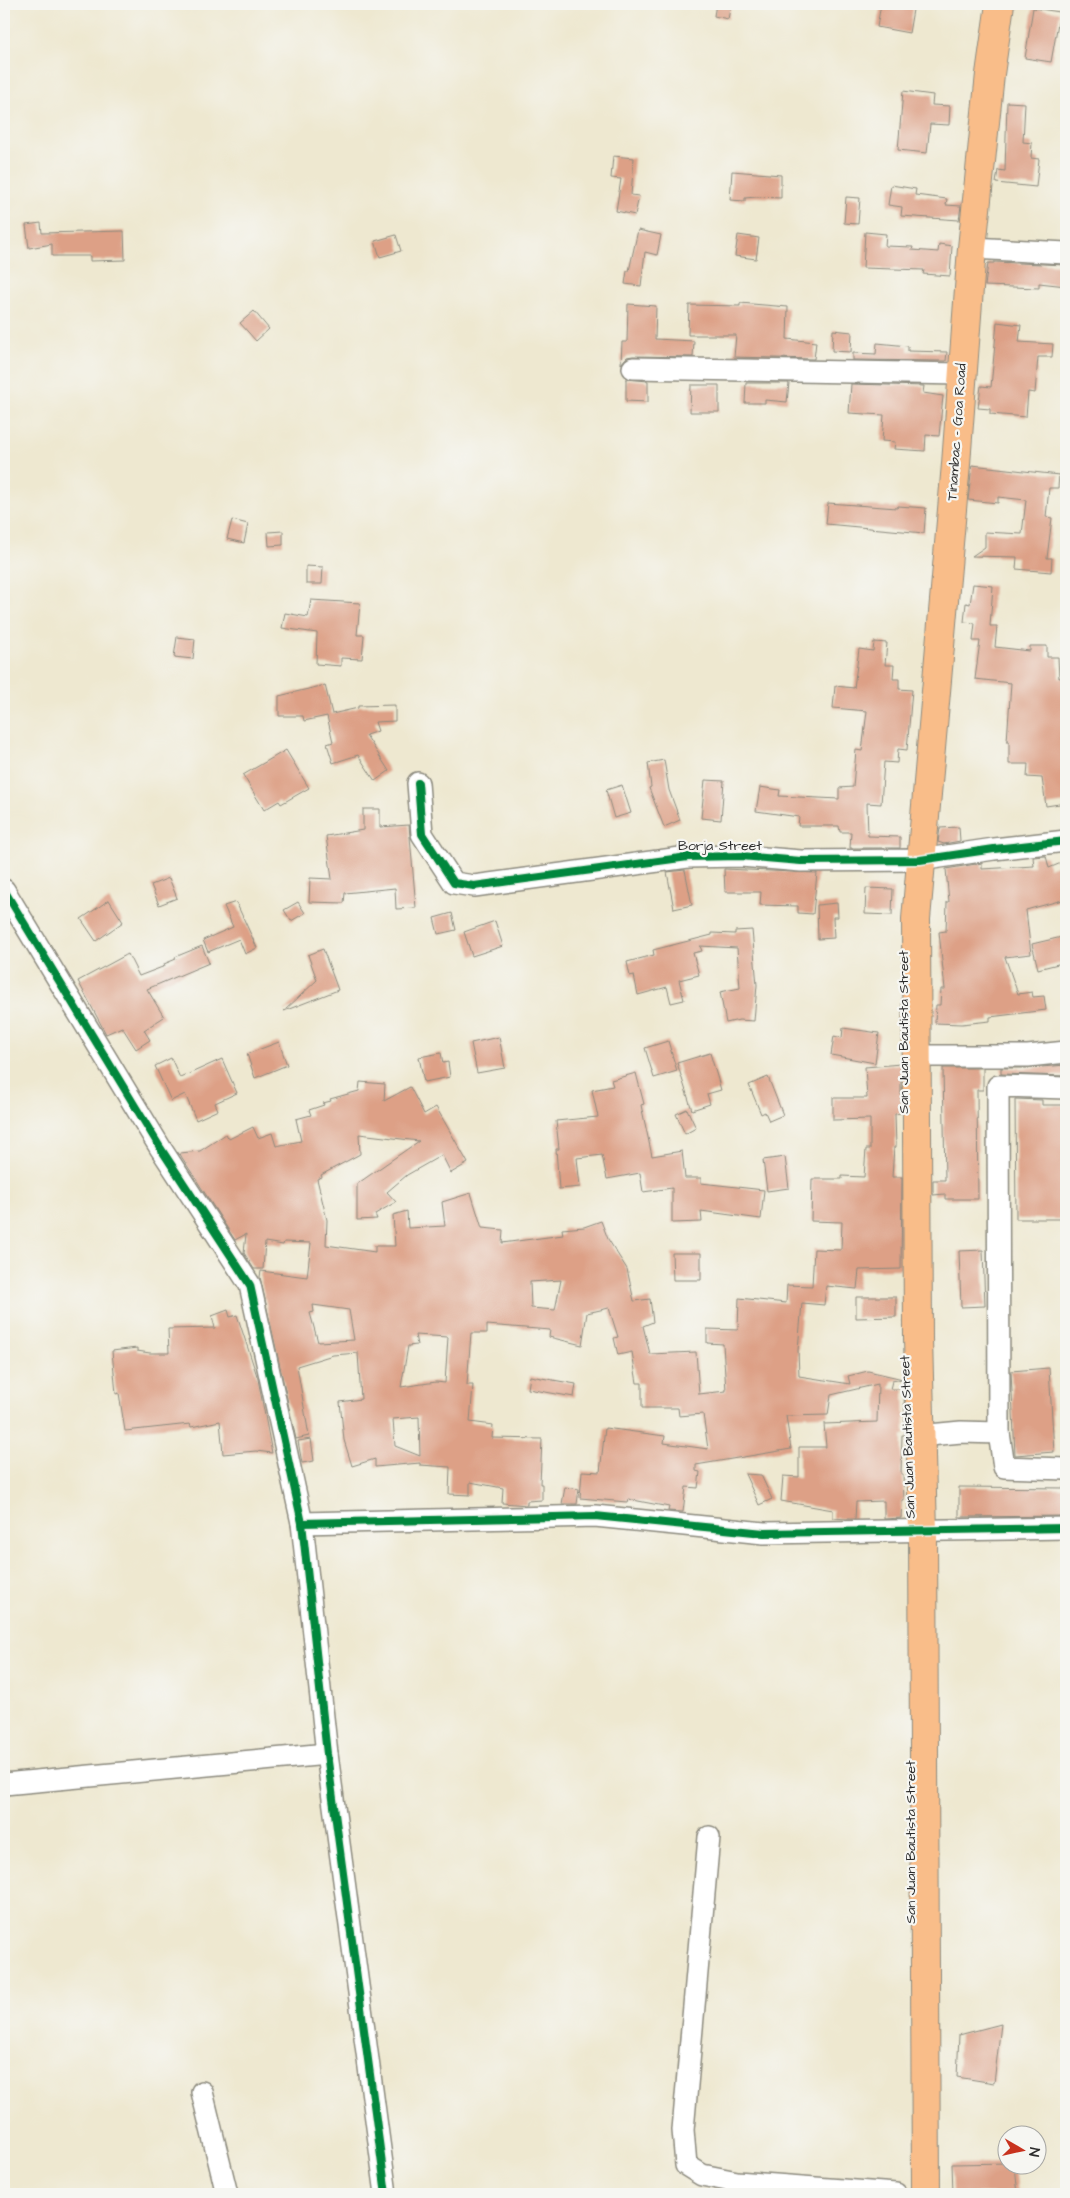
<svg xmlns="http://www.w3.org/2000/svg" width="1070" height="2198" font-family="'Architects Daughter',sans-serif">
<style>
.building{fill:#dda086;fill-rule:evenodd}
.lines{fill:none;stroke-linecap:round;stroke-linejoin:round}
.minor-casing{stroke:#8c8a7e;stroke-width:24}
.major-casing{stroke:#8c8a7e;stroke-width:30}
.minor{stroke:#fff;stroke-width:21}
.major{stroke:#f9bd89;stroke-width:28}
.cycleway-casing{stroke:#f6f6f2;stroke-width:11}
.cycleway{stroke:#00873e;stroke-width:8}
.labels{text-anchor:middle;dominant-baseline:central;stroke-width:4.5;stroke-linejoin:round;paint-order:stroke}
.street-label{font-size:14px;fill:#2b2b2b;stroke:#f6f6f2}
</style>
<rect width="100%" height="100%" fill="#f6f6f2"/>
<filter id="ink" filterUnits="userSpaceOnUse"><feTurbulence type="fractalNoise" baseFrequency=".02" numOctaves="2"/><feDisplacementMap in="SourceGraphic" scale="10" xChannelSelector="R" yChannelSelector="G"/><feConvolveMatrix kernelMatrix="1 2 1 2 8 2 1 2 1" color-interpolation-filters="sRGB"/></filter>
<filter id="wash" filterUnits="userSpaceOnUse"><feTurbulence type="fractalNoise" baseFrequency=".0096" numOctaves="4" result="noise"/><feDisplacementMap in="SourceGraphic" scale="20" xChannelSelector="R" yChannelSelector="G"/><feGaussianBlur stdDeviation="1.12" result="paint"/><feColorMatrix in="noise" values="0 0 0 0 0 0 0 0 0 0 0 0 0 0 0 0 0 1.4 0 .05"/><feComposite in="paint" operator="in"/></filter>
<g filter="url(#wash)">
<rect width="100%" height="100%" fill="#eee8d0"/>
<g id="blocks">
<g class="building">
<polygon points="716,4 731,4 728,19 714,16"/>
<polygon points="881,4 914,4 909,33 877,27"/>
<polygon points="1033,8 1060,12 1051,62 1025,58"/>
<polygon points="903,91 933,95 932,105 950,106 949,125 930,124 927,153 898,150"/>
<polygon points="1007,102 1025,103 1023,142 1032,143 1031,158 1039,159 1036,187 996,183 998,170 1005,171"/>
<polygon points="613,156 634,158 631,195 639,196 635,215 616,211 621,179 611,178"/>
<polygon points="732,171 781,175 781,198 756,197 745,198 745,201 730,200"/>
<polygon points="891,185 916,189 915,195 947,199 946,205 961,206 959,220 901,216 902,207 888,205"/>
<polygon points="846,197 860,198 858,224 844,223"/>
<polygon points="41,223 42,233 124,231 125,260 90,261 90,256 52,256 52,244 29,248 26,225"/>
<polygon points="638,230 661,235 657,255 645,252 641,286 625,284 627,271 629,271"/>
<polygon points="865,232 886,234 885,246 913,247 912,250 938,252 939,244 952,246 950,276 923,274 924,270 863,268"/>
<polygon points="396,235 401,251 380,257 375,241"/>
<polygon points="738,235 759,238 756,259 735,256"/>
<polygon points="994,262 1066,265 1066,286 1039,283 1039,288 985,286 988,263 994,263"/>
<polygon points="740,303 788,307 787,339 816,342 814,359 734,357 736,335 688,335 689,305 740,306"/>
<polygon points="628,304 656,306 655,339 694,341 693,357 633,356 627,357 621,364 622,342 627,342"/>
<polygon points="254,311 269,329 256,341 240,323"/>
<polygon points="997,322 1021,325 1019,342 1053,344 1052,357 1038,357 1035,393 1028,392 1026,417 990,414 990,409 978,408 981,386 991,387"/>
<polygon points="833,330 852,332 851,352 832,351"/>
<polygon points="877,343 908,346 908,351 947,352 946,361 853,360 853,353 876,354"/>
<polygon points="626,379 648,381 648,402 626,401"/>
<polygon points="746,383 789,383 787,402 765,400 765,403 745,403"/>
<polygon points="851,384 924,386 923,393 943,396 939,436 926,435 925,451 894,449 895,442 882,441 884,415 849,413"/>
<polygon points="691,385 719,385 719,412 690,412"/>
<polygon points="972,465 1059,475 1058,488 1049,488 1046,517 1052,518 1047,558 1052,558 1051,572 1016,569 1017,557 972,556 985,547 985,532 1022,534 1026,500 998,497 998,503 968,500"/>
<polygon points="828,503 897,508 898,506 926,508 924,533 826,524"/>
<polygon points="232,520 248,524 244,543 227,539"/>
<polygon points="283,531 283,545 269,546 268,532"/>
<polygon points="306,566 323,567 322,584 306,584"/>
<polygon points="973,584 993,586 990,626 997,626 995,647 1030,651 1030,646 1047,646 1047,657 1058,657 1059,678 1066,677 1066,803 1046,806 1042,778 1027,777 1028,764 1009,764 1009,741 1007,741 1011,683 975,679 980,641 973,641 975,623 964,622 966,603 970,604"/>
<polygon points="311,600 360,603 357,635 364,635 362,659 341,658 341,666 316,664 317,633 282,628 285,613 308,617"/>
<polygon points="177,637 195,639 193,659 174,657"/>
<polygon points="874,642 887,643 885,665 894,665 893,679 899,679 899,689 912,690 907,750 898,749 897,763 884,762 881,804 867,803 868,836 900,837 900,848 850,848 851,832 840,832 839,826 798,826 799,817 756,811 760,787 780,790 779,796 839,799 839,788 853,787 856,750 862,751 867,711 833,708 835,686 854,688 859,649 873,651"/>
<polygon points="325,685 332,714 358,708 358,706 395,705 395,721 375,722 378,731 366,735 389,771 375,781 358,755 333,763 327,744 333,742 327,716 304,721 303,716 279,716 279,696"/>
<polygon points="286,750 309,788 281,804 279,801 264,810 243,775"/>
<polygon points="664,760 669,790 680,820 664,827 649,788 651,787 648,763"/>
<polygon points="705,780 724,781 721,820 701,818"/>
<polygon points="622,785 631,813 614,818 606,790"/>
<polygon points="363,809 380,809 380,827 409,825 416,908 396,909 395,888 345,893 344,903 309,902 310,878 332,879 326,836 363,830"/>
<polygon points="959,827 960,841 944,844 938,842 940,828"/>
<polygon points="1046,856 1049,868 1066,861 1066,899 1026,910 1031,954 1005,957 1018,994 1032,992 1033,997 1044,996 1046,1010 990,1017 990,1021 962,1024 935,1023 936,1005 940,1005 941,989 945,989 939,932 946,931 947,902 949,902 946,869 982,863 982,869 1034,866 1033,857"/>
<polygon points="724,869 817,873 813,914 798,913 798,906 760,905 761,892 725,892"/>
<polygon points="685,870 692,905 674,909 667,872"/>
<polygon points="169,878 177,898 159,905 151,885"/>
<polygon points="866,888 893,889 892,915 865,914"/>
<polygon points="109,900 123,922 96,941 81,919"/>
<polygon points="236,902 257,948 245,954 239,939 208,952 203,940 233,927 224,906"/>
<polygon points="298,902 305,913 291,921 284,910"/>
<polygon points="837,903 838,917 833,917 834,938 818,939 817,905"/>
<polygon points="452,913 456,930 438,934 434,918"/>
<polygon points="495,921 503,946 472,956 464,932"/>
<polygon points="752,930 757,985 754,1021 739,1020 726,1023 720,992 740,988 737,948 700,946 702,951 693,953 699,975 679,980 684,1000 671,1003 667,987 638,995 634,975 630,976 627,962 654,955 653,950 712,935 712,933 735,934 735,931"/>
<polygon points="1066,936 1066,962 1038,969 1032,944"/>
<polygon points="202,946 209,963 147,989 164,1017 144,1030 150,1040 136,1049 122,1027 106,1034 78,981 128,954 139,976 165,966 164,964 176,959 175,957"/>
<polygon points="323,949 338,990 284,1011 317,980 308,955"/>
<polygon points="843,1028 879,1033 875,1063 831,1055 834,1036 842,1038"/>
<polygon points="499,1037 505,1068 477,1073 471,1043"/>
<polygon points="668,1041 677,1071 654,1078 645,1048"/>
<polygon points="279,1042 287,1065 255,1078 247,1054"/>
<polygon points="441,1053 443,1063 448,1062 450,1077 424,1082 419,1057"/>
<polygon points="710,1053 721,1090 707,1094 710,1104 692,1110 677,1063"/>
<polygon points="171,1058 180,1078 222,1059 237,1093 215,1103 218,1110 196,1120 185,1094 171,1101 155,1066"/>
<path d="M901,1064V1113L895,1114L896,1147H894L892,1177H902L901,1269L859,1270L857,1289L826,1286L824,1305L802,1303L798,1350L799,1376L850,1384L848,1376L868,1371L903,1379L892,1381L890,1389H904L905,1435H902L901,1474H903L904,1500H902L901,1518L884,1519V1501L856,1502L855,1519H847L833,1518V1510L781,1501L783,1476L799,1477V1447H826L824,1424L877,1422L878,1384L831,1395L828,1415L786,1416L791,1449L696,1465V1471L700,1472L698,1488L686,1487L683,1512L668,1511L669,1507L628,1499L627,1502L580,1498L582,1471L600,1472L605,1428L665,1436L664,1443L708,1449L703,1414L679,1416L678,1408H642V1383H637L632,1352L618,1355L614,1338L618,1337L609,1308L587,1313L582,1345L549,1337L550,1330L487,1325V1333H471L467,1385H473L470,1422L493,1425L492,1438L542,1439L540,1484H542V1500L527,1501V1505L502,1503L503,1488L470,1482V1495L449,1494L450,1467L420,1465V1463L375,1467V1459L352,1466L344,1440L340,1402L361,1399L358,1353L333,1355L297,1366L309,1436L296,1439L260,1277L261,1271L307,1277L311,1243L284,1242L283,1245L265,1242L263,1269H254L244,1253L246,1234L235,1240L181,1156L180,1153L200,1151L226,1134L229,1139L253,1127L258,1138L272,1133L276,1146L301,1141L296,1119L311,1115L309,1110L324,1105L323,1103L331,1101L330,1099L359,1091L360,1082L385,1084L384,1101L410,1087L424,1114L436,1107L468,1163L451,1173L442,1155L407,1175L387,1192L396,1202L375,1214L377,1219L357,1220V1184L419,1141L359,1134L360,1154L321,1175L322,1177L317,1179L327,1220L326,1245L375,1252V1246H395L393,1215L407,1211L408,1228L445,1226L442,1202L471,1193L482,1228L503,1230L502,1243L563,1235L562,1229L584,1227L601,1221L608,1239L627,1269L634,1301L650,1299L653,1322L643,1326L650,1354L696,1352L699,1394L726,1391L723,1344L707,1343V1329L738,1330L739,1298L786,1303L787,1285L812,1286L814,1249L841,1250L842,1222L811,1221L812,1179H842V1176L864,1177L866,1149H870V1119L833,1120V1098H867L865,1067ZM561,1280L555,1310L531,1308L530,1282ZM313,1305L349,1310L354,1340L318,1342L310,1313L314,1312ZM415,1335L448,1337L445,1383L436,1382L401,1387L408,1346L417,1345ZM419,1417L420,1456L395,1446L393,1419Z"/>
<polygon points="1066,1065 1066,1076 1001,1074 1001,1068 1029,1068"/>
<polygon points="943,1068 983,1068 983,1090 977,1090 978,1199 945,1199 945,1194 933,1195 933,1180 945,1180"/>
<polygon points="636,1073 644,1104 641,1105 652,1156 682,1151 685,1178 701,1178 701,1183 764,1190 761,1219 701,1211 702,1222 672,1223 672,1188 643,1192 640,1173 607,1179 602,1155 577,1158 580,1187 559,1189 556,1149 559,1149 556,1121 598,1117 592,1090 613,1086 611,1080"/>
<polygon points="768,1077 783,1115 769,1121 765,1112 761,1114 749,1085"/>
<polygon points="1015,1099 1042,1100 1042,1105 1066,1105 1066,1219 1016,1219"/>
<polygon points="687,1109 696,1128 685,1134 676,1114"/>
<polygon points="785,1157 789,1188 767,1191 763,1160"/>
<polygon points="983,1250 985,1306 961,1307 959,1251"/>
<polygon points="672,1253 701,1253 701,1280 673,1280"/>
<polygon points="856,1297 896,1297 896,1317 856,1318"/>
<polygon points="228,1310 230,1317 237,1315 258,1379 272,1453 256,1451 223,1454 220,1421 191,1427 190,1424 125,1431 119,1393 116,1394 112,1351 137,1348 137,1351 150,1353 169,1353 168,1329 215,1328 212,1316"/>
<polygon points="1049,1368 1054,1452 1015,1455 1011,1371"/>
<polygon points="530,1376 576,1384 574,1397 528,1389"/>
<polygon points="311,1439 314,1461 302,1463 298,1441"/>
<polygon points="745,1474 761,1475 772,1499 759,1505"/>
<polygon points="565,1487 579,1489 577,1504 562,1504"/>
<polygon points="959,1487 1066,1488 1066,1516 959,1517"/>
<polygon points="1001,2024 994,2083 957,2077 959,2035"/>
<polygon points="1008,2163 1008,2166 1015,2166 1018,2194 953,2194 952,2164"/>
</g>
</g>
</g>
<g filter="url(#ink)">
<use href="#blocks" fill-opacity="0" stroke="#8c8a7e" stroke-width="1"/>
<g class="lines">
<g class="minor-casing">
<g id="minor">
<polyline points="972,248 1066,253"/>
<polyline points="633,368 961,374"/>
<polyline points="418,783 422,834 454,883 474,886 688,857 741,856 801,861 920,860 994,849 1066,841"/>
<polyline points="4,890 161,1149 250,1285 302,1523 327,1754 386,2194"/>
<polyline points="917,1056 1028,1056 1066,1052"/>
<polyline points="999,1433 1004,1467 1066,1469"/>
<polyline points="919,1436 961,1432 999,1433 998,1086 1066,1088"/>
<polyline points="302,1523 595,1516 764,1533 1066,1528"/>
<polyline points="4,1784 327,1754"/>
<polyline points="709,1837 683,2130 686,2165 702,2175 737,2182 896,2194"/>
<polyline points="202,2092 227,2194"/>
</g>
</g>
<g class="major-casing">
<polyline id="major" points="926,2194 923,1532 918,1338 916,919 956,464 972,248 990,74 1000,4"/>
</g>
<use href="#minor" class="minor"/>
<use href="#major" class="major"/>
<g class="cycleway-casing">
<g id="cycleway">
<polyline points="418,783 422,834 454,883 474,886 688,857 741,856 801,861 920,860 994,849 1066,841"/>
<polyline points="4,890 161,1149 250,1285 302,1523 327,1754 386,2194"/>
<polyline points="302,1523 595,1516 764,1533 1066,1528"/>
</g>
</g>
<use href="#cycleway" class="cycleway"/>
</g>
</g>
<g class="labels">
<g class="street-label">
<text transform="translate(957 432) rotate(-86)">Tinambac - Goa Road</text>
<text x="720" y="846">Borja Street</text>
<text transform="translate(904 1032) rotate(-90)">San Juan Bautista Street</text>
<text transform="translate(908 1437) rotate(-92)">San Juan Bautista Street</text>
<text transform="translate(911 1842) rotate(-90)">San Juan Bautista Street</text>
</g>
</g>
<rect width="1070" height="2198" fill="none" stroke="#f6f6f2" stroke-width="20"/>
<g transform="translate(1022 2150) rotate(99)"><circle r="24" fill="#f6f6f2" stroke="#a5a5a2"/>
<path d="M0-4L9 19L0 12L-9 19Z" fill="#c8321e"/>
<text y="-8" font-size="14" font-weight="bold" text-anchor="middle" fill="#2b2b2b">N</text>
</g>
</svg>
